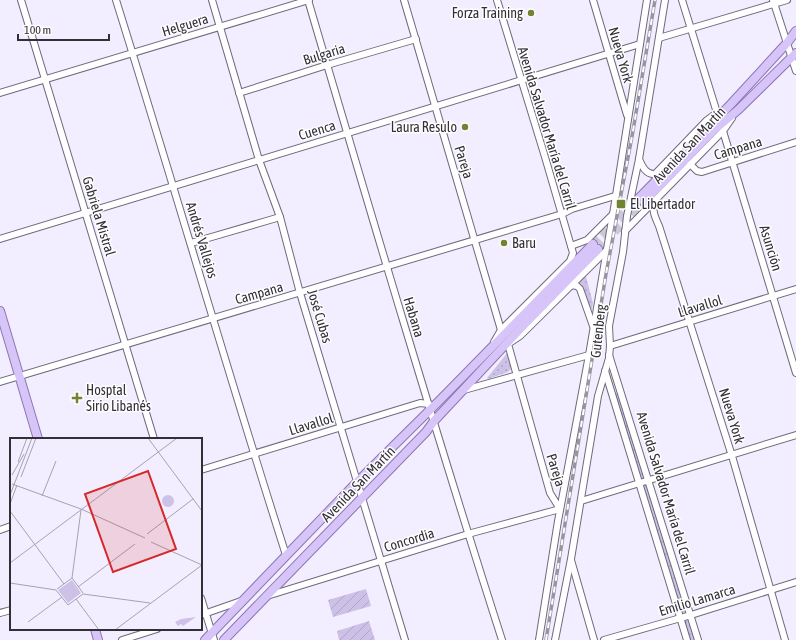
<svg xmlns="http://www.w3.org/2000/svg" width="796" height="640" font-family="'Asap Condensed',sans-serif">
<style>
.park{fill:url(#park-dots)}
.garden{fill:url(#garden-furrows)}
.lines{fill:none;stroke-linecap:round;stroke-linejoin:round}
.major-tunnel{stroke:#ccc8d7;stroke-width:8;stroke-dasharray:8 4;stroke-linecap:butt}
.minor-casing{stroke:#6f6a7c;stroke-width:8}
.major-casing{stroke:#8c76b1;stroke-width:10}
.minor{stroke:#fff;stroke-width:6}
.major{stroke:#d7c4f8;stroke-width:8}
.rail-casing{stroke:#9894a1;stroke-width:3.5}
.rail{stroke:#fefefe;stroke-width:2;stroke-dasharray:6;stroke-linecap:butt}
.poi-dot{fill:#728332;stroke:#fefefe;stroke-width:1.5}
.labels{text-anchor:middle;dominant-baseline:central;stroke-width:3;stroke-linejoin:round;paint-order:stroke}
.poi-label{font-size:14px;fill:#322f37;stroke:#fefefe;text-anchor:start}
.street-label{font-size:14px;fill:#322f37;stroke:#fefefe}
.inset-road{fill:none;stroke:#a6a2af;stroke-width:1}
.view{fill:#d62828;fill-opacity:0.15;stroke:#d62828;stroke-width:2}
.inset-edge{fill:none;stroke:#322f37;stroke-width:2}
</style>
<defs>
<pattern id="park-dots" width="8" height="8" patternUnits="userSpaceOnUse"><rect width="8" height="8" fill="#cdc1e7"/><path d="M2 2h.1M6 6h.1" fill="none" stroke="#b0a6c7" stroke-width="1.8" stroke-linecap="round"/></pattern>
<pattern id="garden-furrows" width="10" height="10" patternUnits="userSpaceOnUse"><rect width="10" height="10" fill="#cdc1e7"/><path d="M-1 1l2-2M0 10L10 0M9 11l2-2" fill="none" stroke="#b0a6c7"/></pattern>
</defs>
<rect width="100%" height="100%" fill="#f3eeff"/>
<g class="park">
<polygon points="585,273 593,303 592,309 589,307 582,285 579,282"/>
<polygon points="508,352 511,369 508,372 488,379 487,378"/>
<polygon points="621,392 698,640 687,640 613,394"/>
</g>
<g class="garden">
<polygon points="366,589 371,606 333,617 328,600"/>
<polygon points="369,621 375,640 339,640 337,631"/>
</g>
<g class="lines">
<g class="major-tunnel">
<polyline points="593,244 639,198"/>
<polyline points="598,249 644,202"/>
</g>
<g class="minor-casing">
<g id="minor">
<polyline points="21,0 154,439"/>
<path d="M116,0C174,185 227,371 286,555"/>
<polyline points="212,0 259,160 280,217 300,293 405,640"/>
<path d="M308,0C371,214 434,428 502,640"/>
<polyline points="404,0 501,330"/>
<polyline points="593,0 627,115"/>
<polyline points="773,0 796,71"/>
<polyline points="659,38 787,0"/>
<polyline points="0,93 309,0"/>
<polyline points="239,93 327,65 416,39"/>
<polyline points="723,131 796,373"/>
<path d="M639,159C642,166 646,175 655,174L706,121L714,115L718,116L682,0"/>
<polyline points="690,164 697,171 702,172 796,142"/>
<path d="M654,201C652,211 655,217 659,226L732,456L785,640"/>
<polyline points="625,231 723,131 732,118"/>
<polyline points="0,239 640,44"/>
<polyline points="191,243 280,217"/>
<polyline points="571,246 587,240 612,215"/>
<polyline points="570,285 577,286 580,289 593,326"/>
<polyline points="494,342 501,330 570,261 573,253 545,157 497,0"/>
<polyline points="610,346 796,289"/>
<polyline points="609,355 698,640"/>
<polyline points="605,371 687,640"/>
<polyline points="0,382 562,214 572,209 615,196"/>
<polyline points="464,390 589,355"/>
<polyline points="201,470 420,403 429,404"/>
<polyline points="581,501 796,435"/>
<polyline points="560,509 550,493 508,344 520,336 606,251"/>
<polyline points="0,530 11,526"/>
<polyline points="571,560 594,640"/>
<polyline points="267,596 468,534 560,509"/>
<polyline points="201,598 214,640"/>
<polyline points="0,613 11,610"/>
<polyline points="201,615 241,601"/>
<polyline points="122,640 157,629"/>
<polyline points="539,640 558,521 589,355 614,208 647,0"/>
<polyline points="555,640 571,559 598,396 609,358 610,346 609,326 623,252 627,216 639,159 665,0"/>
<polyline points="604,640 691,615 796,582"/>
</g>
</g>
<g class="major-casing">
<g id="major">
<polyline points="639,198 731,104 787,43 796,31"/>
<polyline points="644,202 714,130 738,110 796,53"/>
<polyline points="0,311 38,439"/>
<polyline points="95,629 98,640"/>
<polyline points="205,640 357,482 439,401 593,244"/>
<polyline points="224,640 426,432 434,421 521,328 598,249"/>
</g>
</g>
<use href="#minor" class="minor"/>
<use href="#major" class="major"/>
<g class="rail-casing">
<polyline id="rail" points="546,640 606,274 633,131 655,0"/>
</g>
<use href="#rail" class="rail"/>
</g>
<g class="poi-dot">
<circle cx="531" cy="13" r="4"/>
<circle cx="465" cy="127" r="4"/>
<rect x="616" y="199" width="10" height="10" rx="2"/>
<circle cx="504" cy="243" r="4"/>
<path d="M75 392h4v4h4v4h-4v4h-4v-4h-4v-4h4z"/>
</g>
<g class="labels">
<g class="poi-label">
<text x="523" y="13" text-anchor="end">Forza Training</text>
<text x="457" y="127" text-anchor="end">Laura Resulo</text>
<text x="630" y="204">El Libertador</text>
<text x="512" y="243">Baru</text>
<text x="86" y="390">Hosptal<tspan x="86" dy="16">Sirio Libanés</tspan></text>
</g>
<g class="street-label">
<text transform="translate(185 25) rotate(-17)">Helguera</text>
<text transform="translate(324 54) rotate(-17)">Bulgaria</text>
<text transform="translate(621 55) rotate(74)">Nueva York</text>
<text transform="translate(547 128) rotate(73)">Avenida Salvador María del Carril</text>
<text transform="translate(317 130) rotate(-17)">Cuenca</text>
<text transform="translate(689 145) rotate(-47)">Avenida San Martín</text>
<text transform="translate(738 148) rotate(-17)">Campana</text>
<text transform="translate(464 162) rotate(73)">Pareja</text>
<text transform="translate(99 216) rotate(73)">Gabriela Mistral</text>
<text transform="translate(202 240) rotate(73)">Andrés Vallejos</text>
<text transform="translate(771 248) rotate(73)">Asunción</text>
<text transform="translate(259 293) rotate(-16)">Campana</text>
<text transform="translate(700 306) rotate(-17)">Llavallol</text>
<text transform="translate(320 316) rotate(73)">José Cubas</text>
<text transform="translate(414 317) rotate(73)">Habana</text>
<text transform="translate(598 331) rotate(-84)">Gutenberg</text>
<text transform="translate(732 416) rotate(73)">Nueva York</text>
<text transform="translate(311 424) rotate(-17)">Llavallol</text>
<text transform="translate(556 470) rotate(73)">Pareja</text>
<text transform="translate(358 484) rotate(-46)">Avenida San Martín</text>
<text transform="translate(666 493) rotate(73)">Avenida Salvador María del Carril</text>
<text transform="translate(409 540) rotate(-17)">Concordia</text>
<text transform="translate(697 600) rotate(-17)">Emilio Lamarca</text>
</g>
</g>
<g transform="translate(10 438)">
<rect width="192" height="192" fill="#f3eeff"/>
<path d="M152 63a6 6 0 1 1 12 0a6 6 0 1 1-12 0ZM62,142L71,155L58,165L48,152Z" fill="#cdc1e7"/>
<path d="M186,179L173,188L171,186L168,188L165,184L171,181Z" fill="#cdc1e7"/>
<path class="inset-road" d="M138,0L192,73M8,24L17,0M2,37L14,16M11,39L26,0M2,46L71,71L135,100M0,57L22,0M32,58L46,23M0,66L7,47M0,73L54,146M137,96L183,61M141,104L192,127M0,125L167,0M62,140L71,72M62,140L73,155M0,145L46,152M68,149L125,106M47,151L62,140M46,152L58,167L73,156M73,156L140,165M66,161L89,192M18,184L52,159M105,192L192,127"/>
<path class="view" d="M138,33L166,111L103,134L75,56Z"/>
<rect width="192" height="192" class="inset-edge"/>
</g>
<path d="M18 34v6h91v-6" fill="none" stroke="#322f37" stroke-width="2"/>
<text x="24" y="34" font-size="12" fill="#322f37" stroke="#fefefe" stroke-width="3" paint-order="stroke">100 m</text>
</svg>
